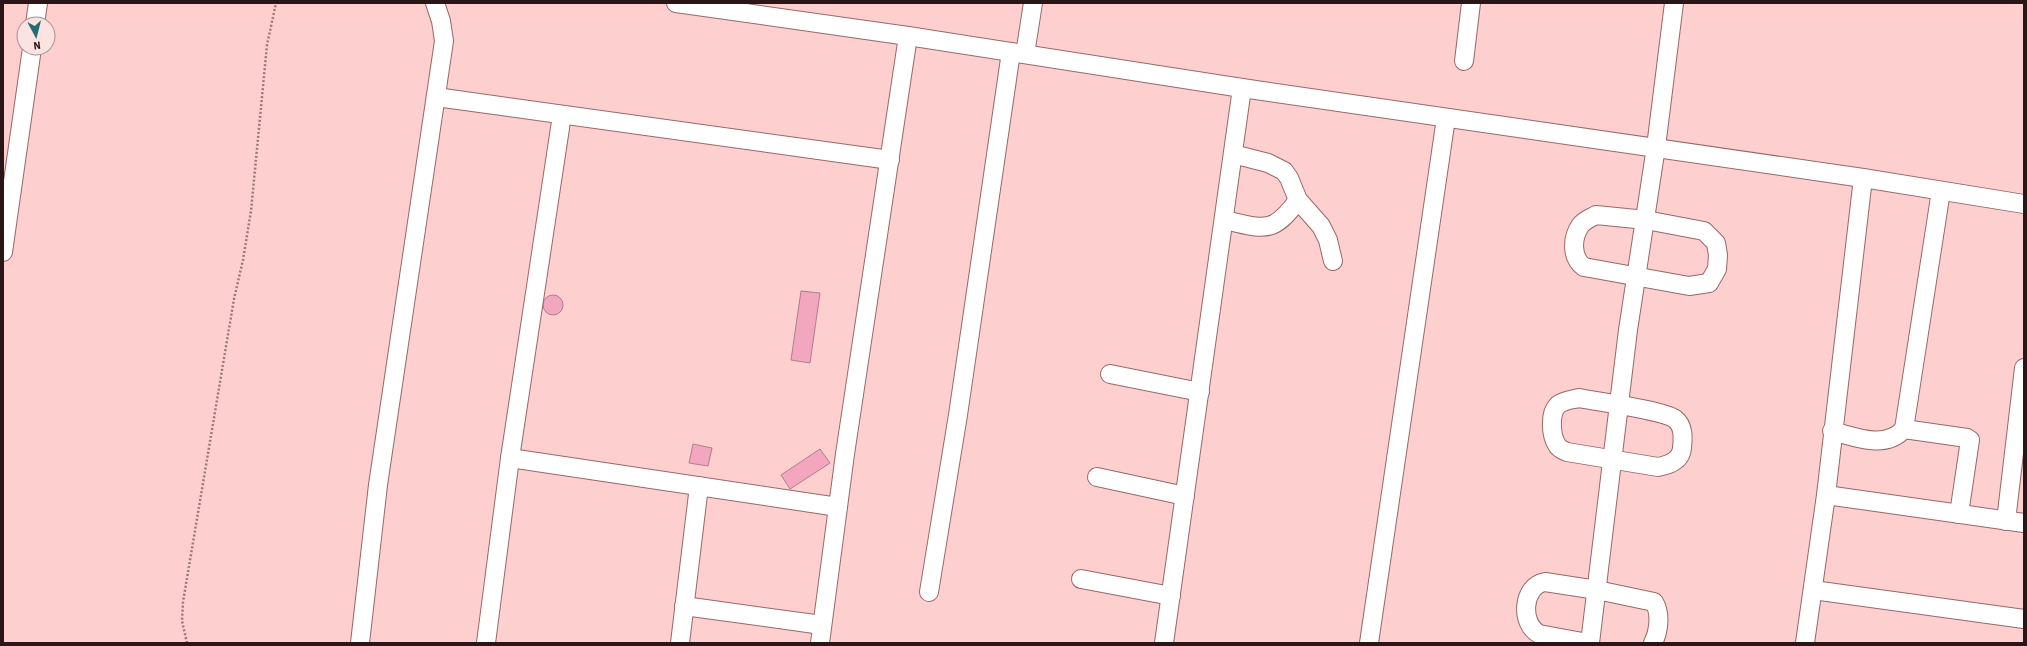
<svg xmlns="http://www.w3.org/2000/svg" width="2027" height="646" font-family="'Source Sans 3',sans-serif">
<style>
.building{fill:#f2a7bf;stroke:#b07e8d}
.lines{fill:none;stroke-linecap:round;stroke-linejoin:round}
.minor-casing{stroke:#9a6767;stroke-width:20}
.path{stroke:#9c7979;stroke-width:2.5;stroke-dasharray:2 2;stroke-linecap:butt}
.minor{stroke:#fff;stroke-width:18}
</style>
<rect width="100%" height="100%" fill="#fdcfce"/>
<g class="building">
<polygon points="801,291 820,293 810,363 791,360"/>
<circle cx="553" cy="305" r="10"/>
<polygon points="693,444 712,448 708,466 689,463"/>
<polygon points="820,449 830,463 790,489 781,475"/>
</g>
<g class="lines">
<g class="minor-casing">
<g id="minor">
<polyline points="676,3 908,36 1242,88 1863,178 2024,204"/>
<polyline points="35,24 38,3"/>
<polyline points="1025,54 1033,3"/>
<polyline points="1464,61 1471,3"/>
<polyline points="436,97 890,160"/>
<polyline points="562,115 510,458 838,507"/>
<polyline points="1233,154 1268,163 1284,171 1289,178 1298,200 1321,226 1328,240 1333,261"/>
<polyline points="1941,191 1904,429 1967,438 1970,440 1959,514"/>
<path d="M1596,215L1646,220L1704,231L1716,243L1718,255L1717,269L1709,283L1689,286L1584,267C1571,258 1572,238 1580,226C1584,220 1591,218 1596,215Z"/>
<path d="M1224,220C1263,228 1272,236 1298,200"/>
<polyline points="3,252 32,48"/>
<polyline points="1110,374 1200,392"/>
<path d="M1579,398C1598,402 1662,410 1675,419C1684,426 1683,438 1682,448C1681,461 1669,465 1658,467L1567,452C1563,450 1559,449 1557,445C1551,436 1549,413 1558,405C1564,400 1571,400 1579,398Z"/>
<path d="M1832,431C1856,437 1885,450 1904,429"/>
<polyline points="1097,477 1185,496"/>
<polyline points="1826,495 2024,523"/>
<polyline points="2006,521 2024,368"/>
<polyline points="1081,579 1171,596"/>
<polyline points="1813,590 2024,619"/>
<polyline points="929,592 958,415 1011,52"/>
<polyline points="684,606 822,625"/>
<polyline points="360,643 378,485 444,41 441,21 435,3"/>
<polyline points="486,643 510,458"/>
<polyline points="680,643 699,486"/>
<polyline points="820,643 845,454 908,36"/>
<polyline points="1164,643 1242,88"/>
<polyline points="1369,643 1446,118"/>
<path d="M1588,643L1539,634C1520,624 1522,586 1545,582L1597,590L1654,602C1661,613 1659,631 1653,643"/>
<polyline points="1590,643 1628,330 1656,147 1674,3"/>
<polyline points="1805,643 1826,495 1863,178"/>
</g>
</g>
<polyline class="path" points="187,643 182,621 183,602 234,299 243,260 251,211 267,45 276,3"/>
<use href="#minor" class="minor"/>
</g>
<rect width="2027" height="646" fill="none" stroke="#2b1617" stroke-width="8"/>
<g transform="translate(36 36) rotate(173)"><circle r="19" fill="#fbe3e2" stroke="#a89191"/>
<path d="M0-3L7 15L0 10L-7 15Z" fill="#216d70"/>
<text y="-6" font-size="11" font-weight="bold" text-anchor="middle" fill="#2b1617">N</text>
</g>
</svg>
